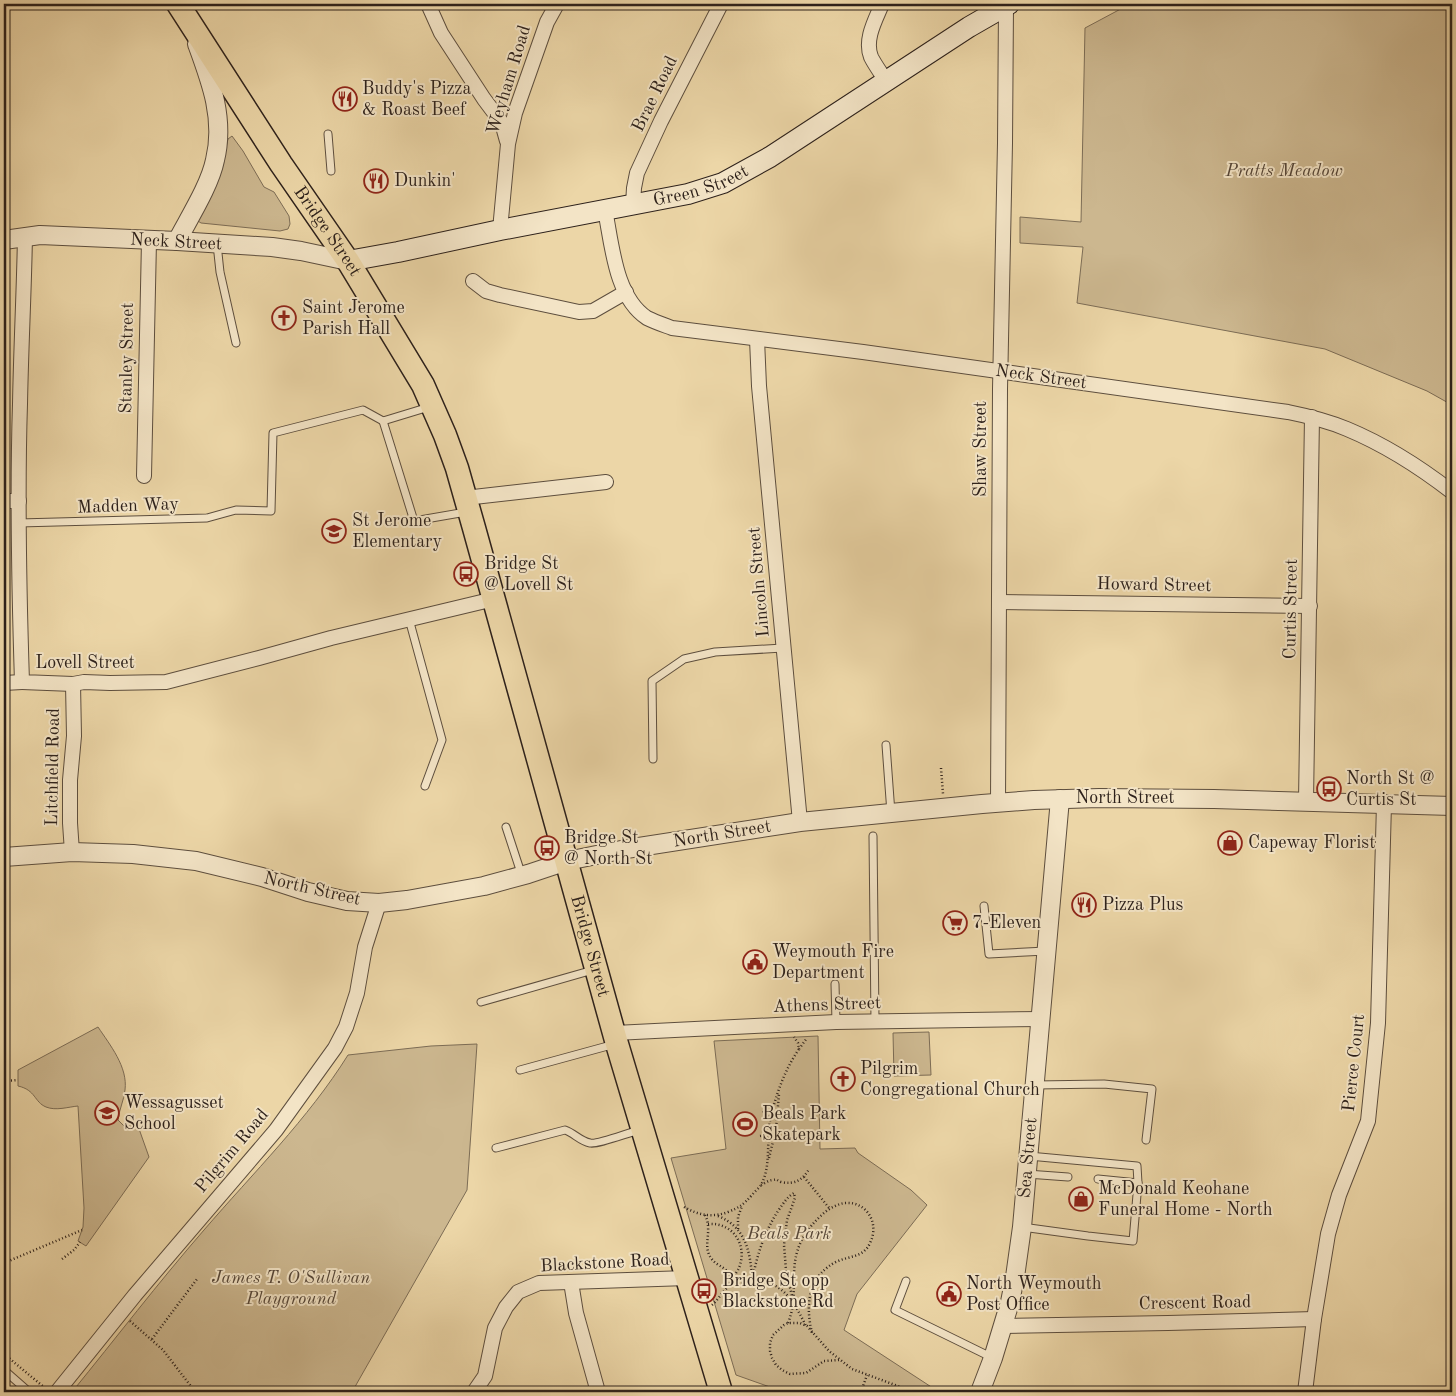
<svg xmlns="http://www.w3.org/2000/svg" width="1456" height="1396" font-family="'Old Standard TT',serif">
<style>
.green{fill:#ccb78f;stroke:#7c6c55}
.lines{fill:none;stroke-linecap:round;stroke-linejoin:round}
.service-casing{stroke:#5d4e3e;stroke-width:9}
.minor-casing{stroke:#5d4e3e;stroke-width:16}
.tertiary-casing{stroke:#5d4e3e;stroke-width:20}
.secondary-casing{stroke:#2d211b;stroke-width:22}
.primary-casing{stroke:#2d211b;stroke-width:25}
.path{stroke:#2d211b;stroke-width:2.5;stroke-dasharray:1 2.5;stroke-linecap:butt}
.service{stroke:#f3e4c6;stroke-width:7}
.minor{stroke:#f3e4c6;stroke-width:14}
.tertiary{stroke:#f3e4c6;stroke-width:18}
.secondary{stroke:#f3e4c6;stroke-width:20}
.primary{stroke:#ecd6a7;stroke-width:22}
.labels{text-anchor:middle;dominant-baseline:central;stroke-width:4;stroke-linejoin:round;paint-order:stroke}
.street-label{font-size:18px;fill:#2d211b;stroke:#f3e4c6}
.poi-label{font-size:18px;fill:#2d211b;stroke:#f3e4c6;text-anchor:start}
.park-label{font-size:18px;font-style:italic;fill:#554638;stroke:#f3e4c6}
</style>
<rect width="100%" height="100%" fill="#ecd6a7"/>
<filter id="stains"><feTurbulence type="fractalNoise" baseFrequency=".004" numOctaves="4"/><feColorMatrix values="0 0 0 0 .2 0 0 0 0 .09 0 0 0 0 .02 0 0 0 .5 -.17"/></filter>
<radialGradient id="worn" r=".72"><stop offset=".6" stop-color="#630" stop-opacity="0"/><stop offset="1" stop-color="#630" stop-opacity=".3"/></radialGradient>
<g class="green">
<polygon points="1130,4 1452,4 1452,405 1427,391 1325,349 1077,303 1083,247 1020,243 1020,217 1081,222 1085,28"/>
<polygon points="232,136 243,151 264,187 274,192 289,216 290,224 288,229 280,231 201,223 198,221 221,169 228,139"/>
<path d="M98,1027C110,1045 128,1067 125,1090C124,1100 119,1110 118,1120L124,1126H138L149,1157L86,1246L78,1241L83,1227L84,1208L78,1106C68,1107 56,1111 46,1107C34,1102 36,1090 18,1086V1070Z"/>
<polygon points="929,1032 931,1075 894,1076 893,1033"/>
<polygon points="818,1036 820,1149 855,1148 858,1153 911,1190 927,1205 857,1294 844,1330 939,1392 784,1392 736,1375 671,1158 726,1149 714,1041"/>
<path d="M477,1044L467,1190L352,1392H72C116,1338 158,1283 204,1230C253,1173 308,1119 348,1055L431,1046Z"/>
</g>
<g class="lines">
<g class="service-casing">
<g id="service">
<polyline points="328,134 331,171"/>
<polyline points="217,244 220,272 236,343"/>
<polyline points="383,421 414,521 466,512"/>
<polyline points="19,523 207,518 236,510 271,511 273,433 363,410 383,421 429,407"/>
<polyline points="409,619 442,740 425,786"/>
<polyline points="886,745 891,813"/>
<polyline points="653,759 652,681 684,659 715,652 783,648"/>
<polyline points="506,827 522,876"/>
<polyline points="873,836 875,1021"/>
<polyline points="984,906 989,954 1046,951"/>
<polyline points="835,984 836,1022"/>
<polyline points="481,1002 593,970"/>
<polyline points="520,1070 615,1044"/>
<polyline points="1035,1085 1104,1084 1152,1089 1146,1140"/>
<path d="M496,1148L565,1130C574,1133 580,1141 590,1143C597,1145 630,1132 640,1130"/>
<polyline points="1029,1156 1137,1166 1138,1183"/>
<polyline points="1027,1174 1068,1177"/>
<polyline points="1022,1227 1088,1236 1133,1241 1138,1183 1098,1179"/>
<polyline points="906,1281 895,1310 993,1358"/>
<polyline points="4,1370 29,1392"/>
</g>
</g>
<g class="minor-casing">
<g id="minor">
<polyline points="428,4 441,33 484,99 502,123 507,141"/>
<path d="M882,4C876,19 864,39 871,57C875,65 881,73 886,81"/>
<polyline points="633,205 634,188 637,173 661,121 721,4"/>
<path d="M605,210C612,244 615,297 647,318C655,322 664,325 672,328L863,352L1288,412C1308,416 1328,421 1347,429C1383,444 1421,468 1452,492"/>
<polyline points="500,230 508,144 515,113 547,22 557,4"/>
<path d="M25,236C24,292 21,348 20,404C17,496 19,589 22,682L73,684L84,682L110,683L166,682L259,658L331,638L494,599"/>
<polyline points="473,281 486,291 500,295 579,312 593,311 626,292"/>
<polyline points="757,339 759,386 800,822"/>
<polyline points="144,476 149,241"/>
<polyline points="465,498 606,482"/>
<polyline points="4,501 19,501"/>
<polyline points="999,602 1310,606"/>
<polyline points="4,683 22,682"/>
<polyline points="1306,801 1312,417"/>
<polyline points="998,803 1000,389 1005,143 1006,6"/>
<polyline points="72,852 70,823 70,780 74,736 73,684"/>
<polyline points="615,1033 836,1022 1041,1019"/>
<polyline points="571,1282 576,1313 598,1392"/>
<polyline points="1003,1326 1168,1323 1314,1319"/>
<polyline points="57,1392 135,1295 276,1130 335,1048 346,1027 357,993 365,947 379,903"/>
<polyline points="474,1392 485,1376 495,1328 506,1307 518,1292 539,1283 687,1278"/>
<polyline points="1305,1392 1314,1319 1328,1234 1339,1195 1368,1121 1378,1023 1384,804"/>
</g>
</g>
<g class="tertiary-casing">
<g id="tertiary">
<polyline points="4,240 40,235 177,241 272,247 301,251 348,261"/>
<path d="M177,241C189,218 210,185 215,160C225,119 211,82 197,44"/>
<polyline points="4,857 72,852 133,854 196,861 262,877 308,892 347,901 379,903 407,900 484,886 528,874 567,861 626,849 800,822 982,804 1034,800 1099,798 1214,799 1452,806"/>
<polyline points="980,1392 993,1358 1010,1302 1015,1277 1022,1227 1060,799"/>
</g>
</g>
<g class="secondary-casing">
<g id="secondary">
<path id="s1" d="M348,261L398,252L500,230L688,194L723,183L770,157L969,27L1009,4"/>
</g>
</g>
<g class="primary-casing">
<g id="primary">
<path id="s2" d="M178,4L281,164L348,261L423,385L445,435L457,468L474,528L617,1044L721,1392"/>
</g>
</g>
<g class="path">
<polyline points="941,768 943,794"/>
<polyline points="799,1049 807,1038"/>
<polyline points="4,1081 18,1080"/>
<polyline points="763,1111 770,1118"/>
<polyline points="760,1136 768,1135"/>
<polyline points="769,1158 776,1129 779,1094"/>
<polyline points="804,1177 830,1209"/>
<path d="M761,1185C765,1183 769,1180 773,1180C778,1179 776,1180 781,1182C794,1185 803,1180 809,1169"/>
<path d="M684,1207C698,1215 712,1218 728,1212C740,1207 743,1205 752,1195C755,1191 760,1188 762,1183C772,1163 765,1135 772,1112C778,1089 786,1068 799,1049L798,1043L794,1037"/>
<path d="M705,1215C707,1219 708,1223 708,1227C709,1238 704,1248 711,1258C718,1269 732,1265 729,1286"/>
<path d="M718,1216C745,1227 750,1250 752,1277"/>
<path d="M708,1224C733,1222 748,1245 739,1268C737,1272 733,1277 730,1281"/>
<polyline points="738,1229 738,1217 742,1206"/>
<polyline points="62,1259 74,1250 80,1242"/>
<polyline points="4,1263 82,1230"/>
<path d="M752,1281C757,1255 764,1233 778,1211C783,1204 787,1197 794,1193L795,1198L787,1220L784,1245L786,1270L792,1296"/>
<path d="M712,1305C719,1299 723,1290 731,1285C735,1283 741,1283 746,1282C780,1276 793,1300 806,1326"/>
<polyline points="130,1321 163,1350 190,1385 193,1392"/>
<path d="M788,1323C802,1289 782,1260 812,1225C818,1218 826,1210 835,1206C860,1194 882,1219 870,1243C864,1257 850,1256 838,1261C808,1275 805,1304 812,1333"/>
<polyline points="152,1339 197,1279"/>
<polyline points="4,1354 45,1388"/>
<polyline points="839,1360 824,1361 806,1373 790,1374 782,1370 776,1365 772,1358 770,1351 770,1343 773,1335 784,1325 788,1323 800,1323 807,1326 829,1351 852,1369 914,1392"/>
<polyline points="861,1392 867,1375"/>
</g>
<use href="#service" class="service"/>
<use href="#minor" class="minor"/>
<use href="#tertiary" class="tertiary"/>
<use href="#secondary" class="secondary"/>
<use href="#primary" class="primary"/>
</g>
<defs>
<g id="restaurant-ring" transform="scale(1.25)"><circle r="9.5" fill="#f3e4c6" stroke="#8f2418" stroke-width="1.5"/><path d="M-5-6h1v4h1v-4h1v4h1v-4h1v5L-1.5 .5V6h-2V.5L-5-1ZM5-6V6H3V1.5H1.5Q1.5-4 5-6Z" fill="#8f2418"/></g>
<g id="church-ring" transform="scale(1.25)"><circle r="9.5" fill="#f3e4c6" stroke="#8f2418" stroke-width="1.5"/><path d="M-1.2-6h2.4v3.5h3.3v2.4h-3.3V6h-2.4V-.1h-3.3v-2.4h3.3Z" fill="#8f2418"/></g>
<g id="school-ring" transform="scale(1.25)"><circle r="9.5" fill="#f3e4c6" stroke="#8f2418" stroke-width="1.5"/><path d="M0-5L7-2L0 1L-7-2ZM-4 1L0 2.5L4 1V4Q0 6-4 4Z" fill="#8f2418"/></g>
<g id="bus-ring" transform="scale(1.25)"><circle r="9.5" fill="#f3e4c6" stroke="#8f2418" stroke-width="1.5"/><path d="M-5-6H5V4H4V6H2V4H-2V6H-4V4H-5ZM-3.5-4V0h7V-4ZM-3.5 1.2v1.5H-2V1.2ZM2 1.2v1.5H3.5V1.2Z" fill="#8f2418"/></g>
<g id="shop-ring" transform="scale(1.25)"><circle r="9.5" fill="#f3e4c6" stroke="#8f2418" stroke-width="1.5"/><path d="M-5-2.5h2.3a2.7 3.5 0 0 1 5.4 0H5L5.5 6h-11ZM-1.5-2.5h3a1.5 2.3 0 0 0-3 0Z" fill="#8f2418"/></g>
<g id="supermarket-ring" transform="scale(1.25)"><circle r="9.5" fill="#f3e4c6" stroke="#8f2418" stroke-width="1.5"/><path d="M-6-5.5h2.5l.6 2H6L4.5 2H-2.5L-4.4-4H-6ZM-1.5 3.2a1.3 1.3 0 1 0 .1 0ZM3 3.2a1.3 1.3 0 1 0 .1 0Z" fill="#8f2418"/></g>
<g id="civic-ring" transform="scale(1.25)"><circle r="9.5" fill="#f3e4c6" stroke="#8f2418" stroke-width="1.5"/><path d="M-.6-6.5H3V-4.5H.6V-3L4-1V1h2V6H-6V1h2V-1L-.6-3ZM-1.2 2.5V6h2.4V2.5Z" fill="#8f2418"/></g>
<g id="stadium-ring" transform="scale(1.25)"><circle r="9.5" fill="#f3e4c6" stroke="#8f2418" stroke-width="1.5"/><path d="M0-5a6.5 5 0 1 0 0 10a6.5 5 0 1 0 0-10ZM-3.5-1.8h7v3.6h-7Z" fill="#8f2418"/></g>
</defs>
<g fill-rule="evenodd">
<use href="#restaurant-ring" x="345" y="99"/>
<use href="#restaurant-ring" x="376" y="181"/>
<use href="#church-ring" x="284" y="318"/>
<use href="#school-ring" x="334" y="531"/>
<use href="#bus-ring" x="466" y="574"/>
<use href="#bus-ring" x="1329" y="789"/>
<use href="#shop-ring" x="1230" y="843"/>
<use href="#bus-ring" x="547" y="848"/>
<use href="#restaurant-ring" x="1084" y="905"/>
<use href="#supermarket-ring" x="955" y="923"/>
<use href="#civic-ring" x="755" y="962"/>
<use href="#church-ring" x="843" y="1079"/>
<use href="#school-ring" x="107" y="1113"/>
<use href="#stadium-ring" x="745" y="1124"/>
<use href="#shop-ring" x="1081" y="1199"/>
<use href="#bus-ring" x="704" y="1291"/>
<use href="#civic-ring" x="949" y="1294"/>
</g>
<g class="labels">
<g class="street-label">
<text transform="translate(509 80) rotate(-73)">Weyham Road</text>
<text transform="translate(655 94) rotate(-64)">Brae Road</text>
<text stroke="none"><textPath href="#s1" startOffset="361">Green Street</textPath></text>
<text stroke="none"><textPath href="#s2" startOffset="272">Bridge Street</textPath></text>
<text transform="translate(176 242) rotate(3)">Neck Street</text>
<text transform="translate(127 358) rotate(-89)">Stanley Street</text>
<text transform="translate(1041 377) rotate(8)">Neck Street</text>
<text transform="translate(981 449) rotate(-90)">Shaw Street</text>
<text transform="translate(128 506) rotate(-2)">Madden Way</text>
<text transform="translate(759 582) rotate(-95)">Lincoln Street</text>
<text transform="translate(1154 585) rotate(1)">Howard Street</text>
<text transform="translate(1291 609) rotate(-89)">Curtis Street</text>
<text x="85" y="663">Lovell Street</text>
<text transform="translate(53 767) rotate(-89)">Litchfield Road</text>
<text x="1125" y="798">North Street</text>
<text transform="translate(722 834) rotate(-9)">North Street</text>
<text transform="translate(312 889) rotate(13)">North Street</text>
<text stroke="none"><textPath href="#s2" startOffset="1039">Bridge Street</textPath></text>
<text transform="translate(827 1005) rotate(-2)">Athens Street</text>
<text transform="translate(1354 1063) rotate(-84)">Pierce Court</text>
<text transform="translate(232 1151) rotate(-50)">Pilgrim Road</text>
<text transform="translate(1028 1158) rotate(-85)">Sea Street</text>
<text transform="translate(605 1263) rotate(-3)">Blackstone Road</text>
<text transform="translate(1195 1303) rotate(-1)">Crescent Road</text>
</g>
<g class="poi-label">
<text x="362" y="89">Buddy's Pizza<tspan x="362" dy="21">&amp; Roast Beef</tspan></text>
<text x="394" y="181">Dunkin'</text>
<text x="302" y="308">Saint Jerome<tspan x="302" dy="21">Parish Hall</tspan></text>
<text x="352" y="521">St Jerome<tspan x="352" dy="21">Elementary</tspan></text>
<text x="484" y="564">Bridge St<tspan x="484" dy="21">@ Lovell St</tspan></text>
<text x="1346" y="779">North St @<tspan x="1346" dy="21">Curtis St</tspan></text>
<text x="564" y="838">Bridge St<tspan x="564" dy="21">@ North St</tspan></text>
<text x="1248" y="843">Capeway Florist</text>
<text x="1102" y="905">Pizza Plus</text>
<text x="972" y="923">7-Eleven</text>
<text x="772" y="952">Weymouth Fire<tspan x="772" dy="21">Department</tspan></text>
<text x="860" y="1069">Pilgrim<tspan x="860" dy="21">Congregational Church</tspan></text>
<text x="124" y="1103">Wessagusset<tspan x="124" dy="21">School</tspan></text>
<text x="762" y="1114">Beals Park<tspan x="762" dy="21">Skatepark</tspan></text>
<text x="1098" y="1189">McDonald Keohane<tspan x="1098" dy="21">Funeral Home - North</tspan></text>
<text x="722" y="1281">Bridge St opp<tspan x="722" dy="21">Blackstone Rd</tspan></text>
<text x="966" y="1284">North Weymouth<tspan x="966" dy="21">Post Office</tspan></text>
</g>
<g class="park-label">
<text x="1284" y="171">Pratts Meadow</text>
<text x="789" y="1234">Beals Park</text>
<text x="291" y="1278">James T. O'Sullivan<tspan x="291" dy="21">Playground</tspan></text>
</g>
</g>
<rect width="1456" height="1396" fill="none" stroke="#ecd6a7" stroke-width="20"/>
<rect x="5" y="5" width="1446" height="1386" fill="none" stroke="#2d211b" stroke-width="2.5"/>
<rect x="10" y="10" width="1436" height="1376" fill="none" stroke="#2d211b"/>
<rect width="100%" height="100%" filter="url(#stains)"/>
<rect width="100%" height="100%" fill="url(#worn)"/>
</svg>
